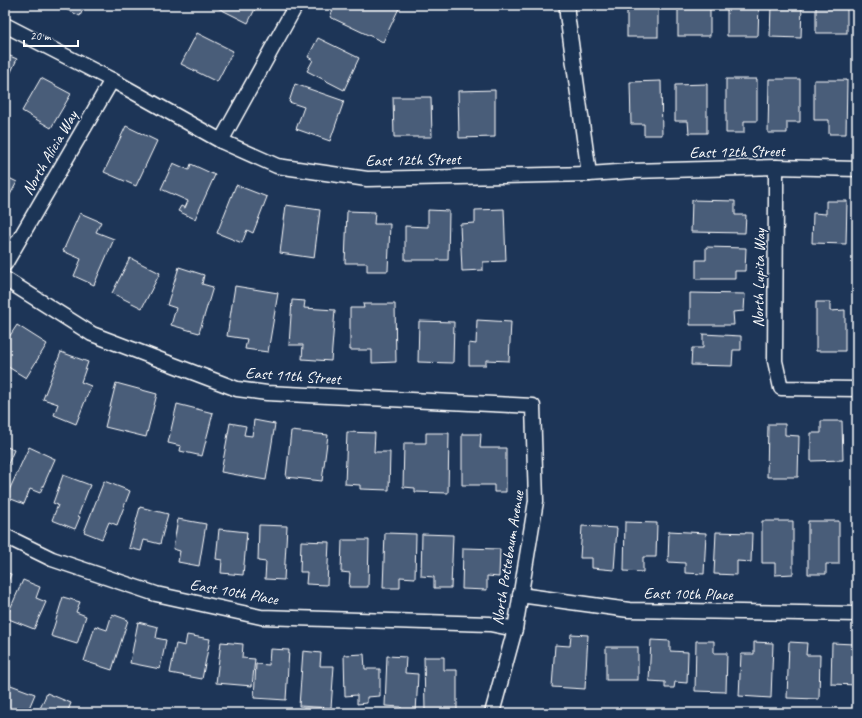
<svg xmlns="http://www.w3.org/2000/svg" width="862" height="718" font-family="Caveat,sans-serif">
<style>
.building{fill:#4a5d79;stroke:#fff}
.lines{fill:none;stroke-linecap:round;stroke-linejoin:round}
.minor-casing{stroke:#fff;stroke-width:17}
.minor{stroke:#1d3557;stroke-width:14}
.labels{text-anchor:middle;dominant-baseline:central;stroke-width:3;stroke-linejoin:round;paint-order:stroke}
.street-label{font-size:16px;fill:#fff;stroke:#1d3557}
</style>
<rect width="100%" height="100%" fill="#1d3557"/>
<filter id="ink" filterUnits="userSpaceOnUse"><feTurbulence type="fractalNoise" baseFrequency=".025" numOctaves="2"/><feDisplacementMap in="SourceGraphic" scale="8" xChannelSelector="R" yChannelSelector="G"/><feConvolveMatrix kernelMatrix="1 2 1 2 8 2 1 2 1" color-interpolation-filters="sRGB"/></filter>
<g filter="url(#ink)">
<g class="building">
<polygon points="57,5 85,5 80,16"/>
<polygon points="212,5 257,5 248,23"/>
<polygon points="335,5 398,5 400,6 383,42 330,17"/>
<rect x="627" y="5" width="31" height="32"/>
<rect x="678" y="5" width="32" height="31"/>
<polygon points="727,5 759,5 758,36 727,36"/>
<polygon points="771,5 802,5 801,38 770,37"/>
<rect x="816" y="5" width="31" height="28"/>
<polygon points="197,33 233,51 217,82 181,64"/>
<polygon points="318,38 359,58 344,90 307,71 313,60 308,57"/>
<polygon points="5,54 17,59 5,85"/>
<polygon points="41,78 71,94 51,128 22,111"/>
<polygon points="726,79 757,79 757,121 744,121 744,133 726,133"/>
<polygon points="769,79 800,79 800,122 787,122 787,133 768,133"/>
<polygon points="814,80 847,80 846,134 829,134 829,120 814,120"/>
<polygon points="661,81 662,135 644,135 644,124 631,124 630,82"/>
<polygon points="295,84 344,101 330,141 296,129 304,107 289,102"/>
<polygon points="707,84 707,133 689,133 688,121 675,121 675,85"/>
<polygon points="495,90 495,137 459,138 458,91"/>
<polygon points="393,97 431,97 432,137 394,137"/>
<polygon points="126,126 157,141 136,186 104,172"/>
<polygon points="173,163 189,170 191,164 215,175 195,219 178,211 181,206 185,208 188,201 161,189"/>
<polygon points="5,176 17,182 5,204"/>
<polygon points="236,185 267,197 253,233 247,230 242,243 217,233"/>
<polygon points="692,200 735,201 735,215 746,215 745,233 691,232"/>
<polygon points="826,201 847,201 846,244 812,243 813,213 826,214"/>
<polygon points="286,205 320,210 314,258 280,253"/>
<polygon points="504,209 506,261 483,262 483,270 462,271 460,224 475,223 475,210"/>
<polygon points="428,210 449,211 448,260 405,260 405,226 428,227"/>
<polygon points="347,211 375,212 374,224 390,224 388,271 367,271 367,263 345,263"/>
<polygon points="80,213 101,222 96,232 114,239 94,285 74,276 81,259 63,251"/>
<polygon points="706,247 746,248 745,271 735,271 735,279 696,279 696,260 706,260"/>
<polygon points="130,258 160,273 142,308 112,293"/>
<polygon points="179,267 204,275 202,284 213,287 199,333 171,325 176,308 167,305"/>
<polygon points="235,286 278,293 268,352 245,349 247,339 227,336"/>
<polygon points="690,293 745,294 744,311 733,312 734,325 690,325"/>
<polygon points="292,300 305,301 304,308 335,310 331,361 302,359 303,345 289,345"/>
<polygon points="816,302 830,302 830,311 845,310 845,351 816,351"/>
<polygon points="363,304 395,304 396,362 372,363 372,350 350,350 350,308 364,308"/>
<polygon points="477,320 511,322 509,361 486,360 486,365 469,365 469,343 476,344"/>
<polygon points="419,321 454,322 453,363 418,362"/>
<polygon points="17,325 47,344 26,378 5,365 5,343"/>
<polygon points="703,334 741,336 741,350 733,350 732,366 691,365 692,348 703,348"/>
<polygon points="61,352 88,362 81,382 91,386 76,424 54,415 58,404 43,399"/>
<polygon points="116,383 157,394 146,437 105,427"/>
<polygon points="177,404 213,413 202,456 180,451 181,446 168,443"/>
<polygon points="254,420 275,424 266,480 221,472 230,423 246,426 244,435 252,436"/>
<polygon points="821,421 842,421 843,460 811,461 811,433 821,433"/>
<rect x="855" y="421" width="2" height="41"/>
<polygon points="768,424 785,424 785,435 799,436 798,477 767,477"/>
<polygon points="291,431 328,435 322,481 286,477"/>
<polygon points="347,432 375,433 374,452 390,452 389,490 360,489 360,485 345,484"/>
<polygon points="426,433 449,433 448,493 415,492 415,488 403,487 404,443 426,443"/>
<polygon points="462,434 481,434 480,448 506,448 506,492 494,492 494,485 462,485"/>
<polygon points="5,446 14,450 5,471"/>
<polygon points="29,447 55,459 40,493 30,489 24,504 6,497"/>
<polygon points="63,475 90,485 78,516 80,517 75,529 52,520 58,505 53,503"/>
<polygon points="104,481 130,491 117,525 109,522 102,539 84,532"/>
<polygon points="140,507 168,514 160,544 144,540 141,551 129,548"/>
<polygon points="178,519 206,524 199,566 178,562 180,551 173,549"/>
<polygon points="762,521 793,521 793,574 775,575 775,563 762,563"/>
<polygon points="808,521 839,521 839,564 826,564 826,574 808,574"/>
<polygon points="625,522 657,523 656,557 643,557 643,572 624,571"/>
<polygon points="854,522 857,522 857,564 853,564"/>
<polygon points="259,525 287,526 284,580 265,579 266,562 258,561"/>
<polygon points="582,526 617,528 614,570 592,568 592,558 580,558"/>
<polygon points="219,529 247,532 243,575 221,573 222,560 216,559"/>
<polygon points="669,531 706,533 704,574 685,573 685,563 668,562"/>
<polygon points="716,532 752,533 751,562 737,561 737,575 714,574"/>
<polygon points="385,533 416,534 415,578 400,577 400,588 383,588"/>
<polygon points="422,534 453,535 451,588 434,588 434,577 421,576"/>
<polygon points="342,540 369,540 368,587 349,587 350,573 341,572"/>
<polygon points="301,541 329,542 327,585 306,584 307,572 300,572"/>
<polygon points="463,548 500,549 499,577 487,576 487,590 462,589"/>
<polygon points="5,572 11,574 5,589"/>
<polygon points="23,580 40,587 36,598 46,602 34,629 6,618"/>
<polygon points="63,597 80,602 76,612 86,616 77,644 51,636"/>
<polygon points="112,614 128,620 112,670 84,661 95,626 107,630"/>
<polygon points="138,622 158,627 156,638 166,640 160,669 130,663"/>
<polygon points="571,634 588,635 585,689 552,687 555,645 570,646"/>
<polygon points="187,635 210,639 202,679 170,673 176,644 185,646"/>
<polygon points="651,640 670,641 670,651 688,652 687,683 675,682 674,688 665,688 665,682 649,681"/>
<polygon points="696,641 714,641 714,653 727,653 726,692 695,691"/>
<polygon points="221,642 243,644 242,658 255,659 252,686 216,683"/>
<polygon points="754,642 773,643 771,698 739,696 741,654 754,654"/>
<polygon points="789,642 807,643 806,655 820,655 819,699 787,698"/>
<polygon points="832,643 854,644 854,658 857,658 857,685 831,684"/>
<rect x="606" y="647" width="32" height="33"/>
<polygon points="270,649 289,650 286,700 254,698 256,664 269,665"/>
<polygon points="303,651 321,653 320,666 334,666 331,708 299,706"/>
<polygon points="364,654 365,669 380,669 380,696 367,697 367,703 357,704 357,695 345,696 344,655"/>
<polygon points="387,656 406,657 405,673 418,674 416,713 401,713 401,707 385,706"/>
<polygon points="424,657 444,657 444,670 457,670 457,711 425,711"/>
<polygon points="8,684 35,694 27,713 5,713 5,692"/>
<polygon points="47,693 71,703 67,713 38,713"/>
</g>
<g class="lines">
<g class="minor-casing">
<g id="minor">
<polyline points="567,5 567,14 589,174"/>
<polyline points="5,25 112,80 221,141 277,166 367,179 589,174 632,171 776,167 857,169"/>
<polyline points="221,141 296,5"/>
<polyline points="776,167 776,197 775,361 781,388 857,389"/>
<polyline points="5,264 112,80"/>
<polyline points="5,279 92,334 237,389 267,393 533,406 536,501 515,629 492,713"/>
<polyline points="5,536 52,559 156,594 261,617 490,624 515,629"/>
<polyline points="520,595 629,610 857,614"/>
</g>
</g>
<use href="#minor" class="minor"/>
</g>
</g>
<g class="labels">
<g class="street-label">
<text transform="translate(737 152) rotate(-1)">East 12th Street</text>
<text transform="translate(50 153) rotate(-60)">North Alicia Way</text>
<text transform="translate(413 160) rotate(-1)">East 12th Street</text>
<text transform="translate(759 278) rotate(-89)">North Lupita Way</text>
<text transform="translate(293 376) rotate(4)">East 11th Street</text>
<text transform="translate(508 558) rotate(-81)">North Pottebaum Avenue</text>
<text transform="translate(234 592) rotate(10)">East 10th Place</text>
<text transform="translate(688 594) rotate(1)">East 10th Place</text>
</g>
</g>
<rect width="862" height="718" fill="none" stroke="#1d3557" stroke-width="20"/>
<rect x="10" y="10" width="842" height="698" fill="none" stroke="#fff" stroke-width="1.5" filter="url(#ink)"/>
<path d="M24 40v6h54v-6" fill="none" stroke="#ffffff" stroke-width="2"/>
<text x="30" y="40" font-size="12" fill="#ffffff" stroke="#1d3557" stroke-width="3" paint-order="stroke">20 m</text>
</svg>
